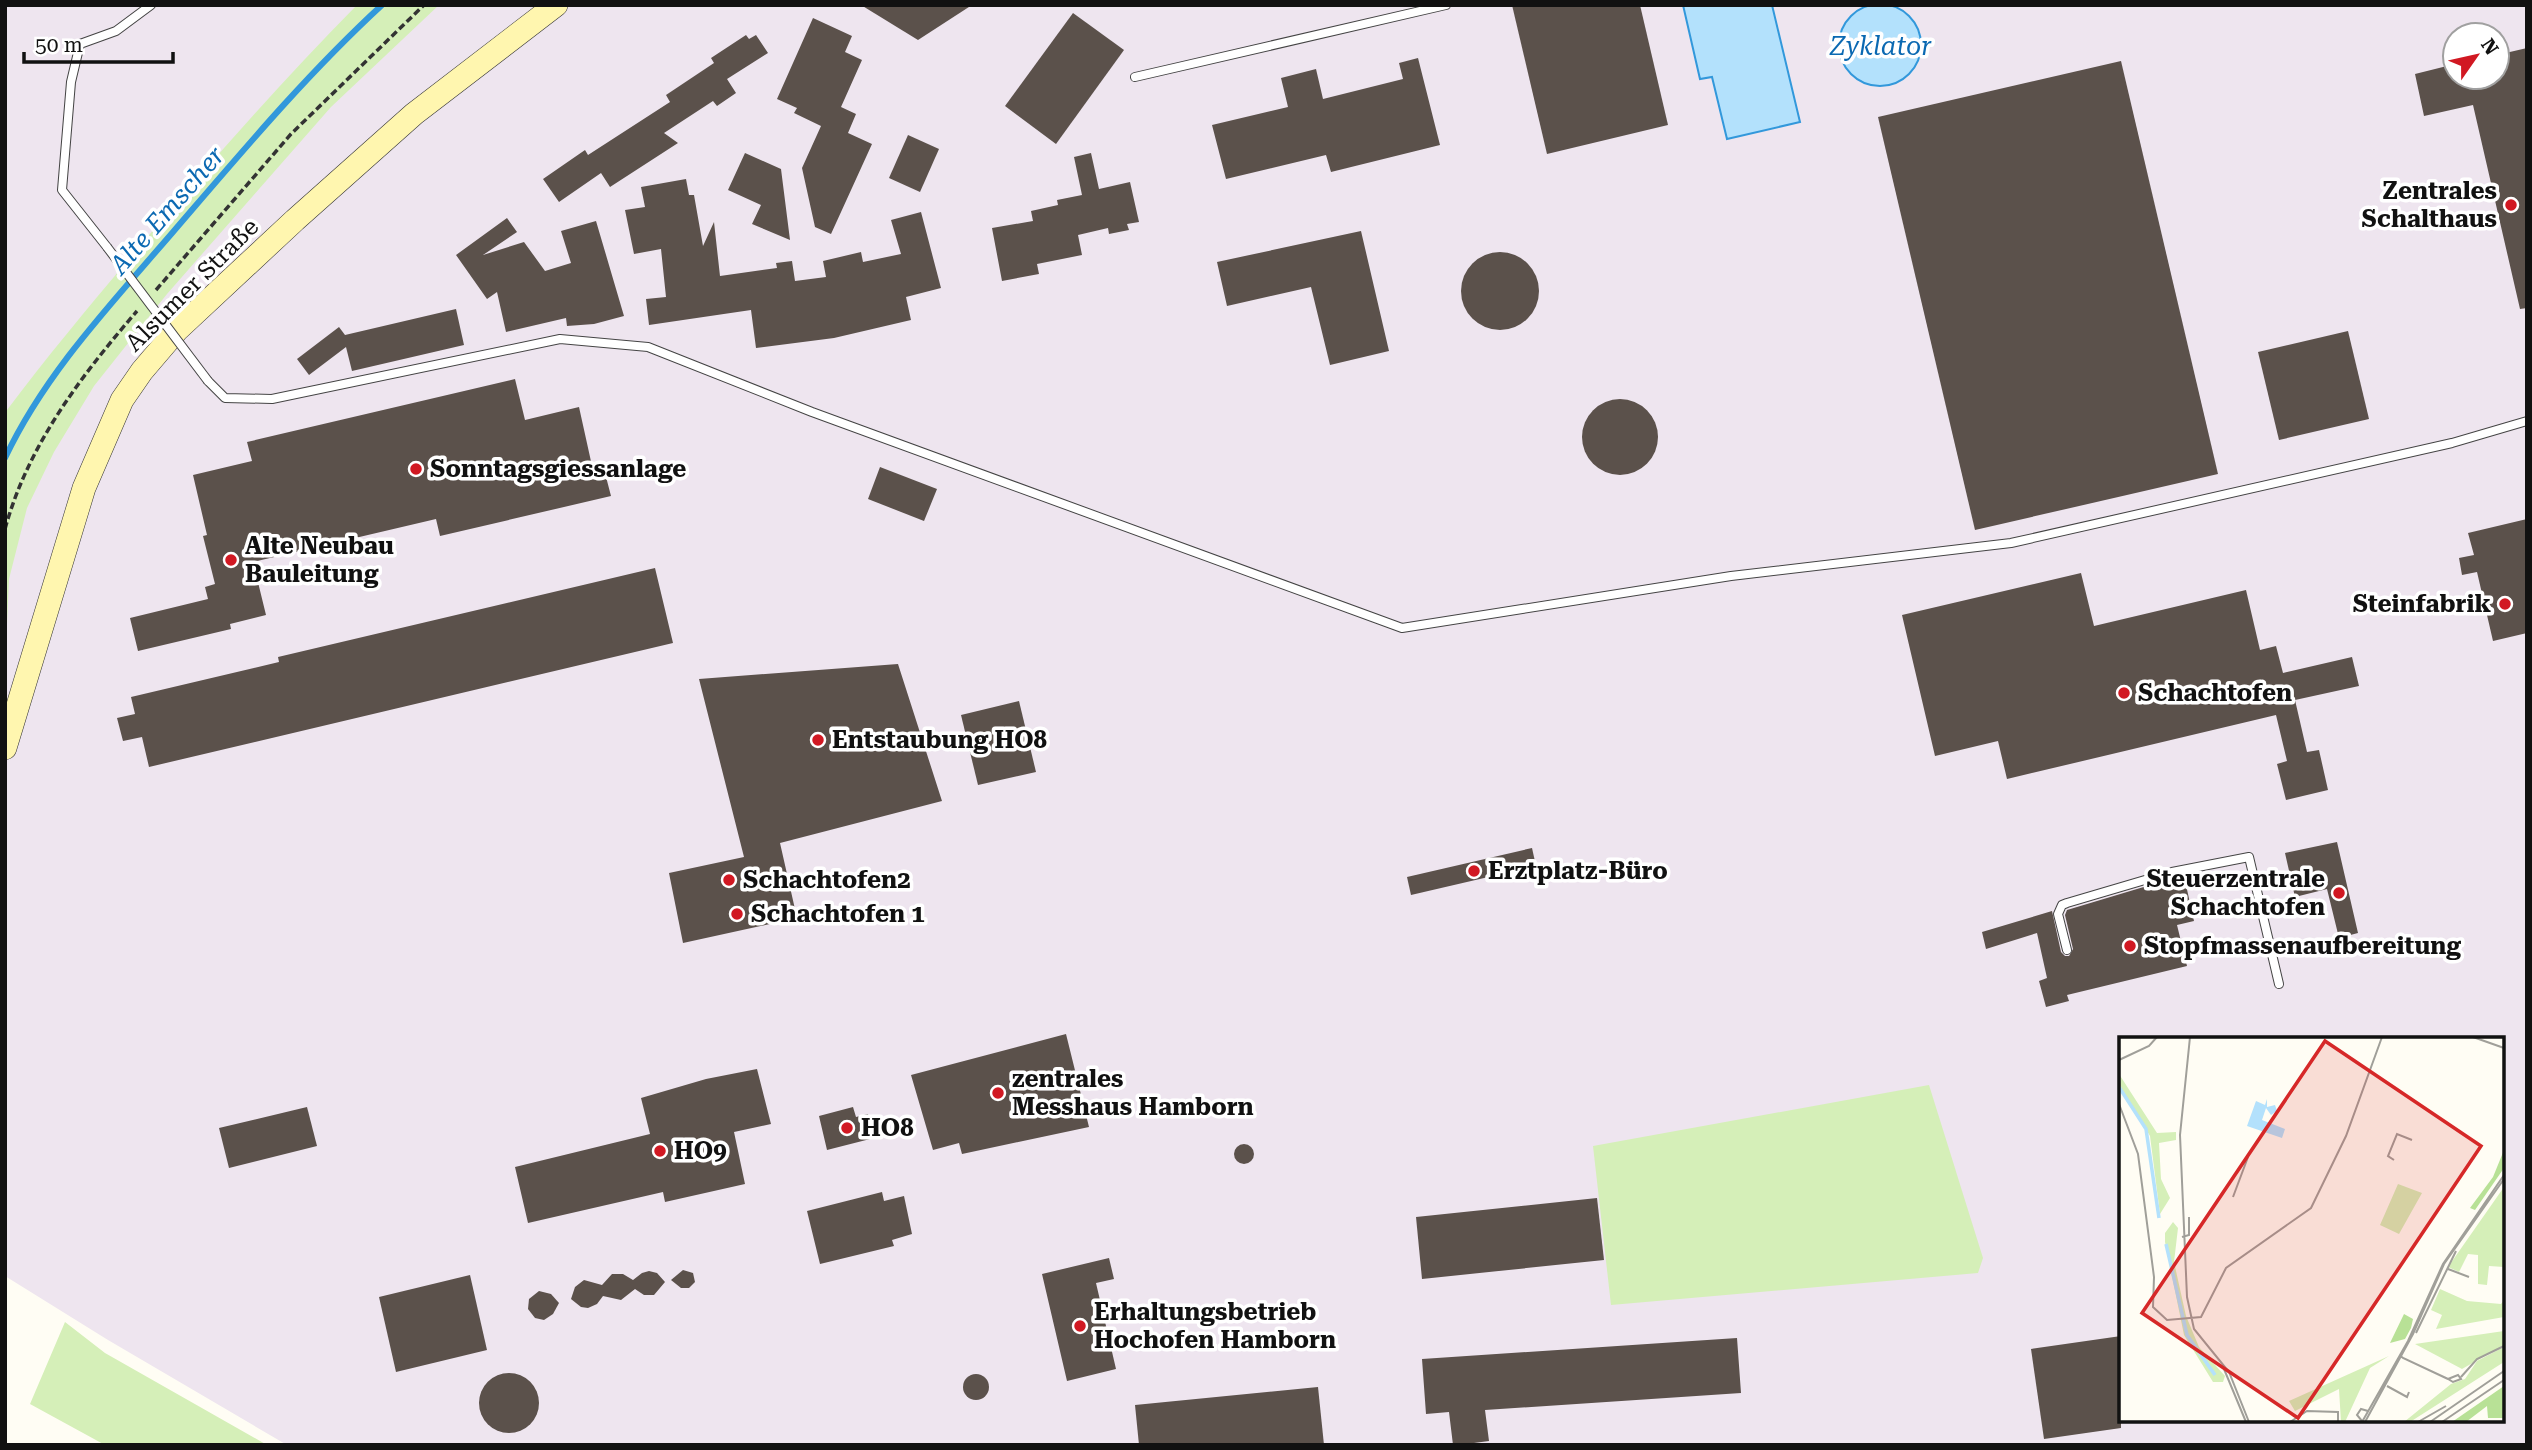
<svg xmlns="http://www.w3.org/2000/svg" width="2532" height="1450" font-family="'Roboto Serif',serif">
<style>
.industrial{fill:#eee5ef;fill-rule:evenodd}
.green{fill:#d5efb8}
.water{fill:#b3e1fc;stroke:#3298db;stroke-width:2}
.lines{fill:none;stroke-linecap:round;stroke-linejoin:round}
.stream{stroke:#3298db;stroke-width:6}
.building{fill:#5b514b}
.lane-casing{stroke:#444;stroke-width:10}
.secondary-casing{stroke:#333;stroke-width:24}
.path{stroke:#333;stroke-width:3.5;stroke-dasharray:7 3.5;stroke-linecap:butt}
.lane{stroke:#fff;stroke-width:8}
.secondary{stroke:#fff6af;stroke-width:23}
.lane-bridge-casing{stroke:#444;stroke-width:10;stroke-linecap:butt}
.lane-bridge{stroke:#fff;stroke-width:8}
.poi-dot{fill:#d11822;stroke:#fff;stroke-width:2.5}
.labels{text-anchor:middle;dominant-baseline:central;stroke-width:7;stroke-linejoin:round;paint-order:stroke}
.poi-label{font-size:24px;font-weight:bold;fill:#111;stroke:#fff;text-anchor:start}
.street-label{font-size:24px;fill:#111;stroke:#fff}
.water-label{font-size:26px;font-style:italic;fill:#0b69b2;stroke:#fff}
.inset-river{fill:none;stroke:#b3e1fc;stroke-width:3.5}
.inset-road{fill:none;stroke:#a09f99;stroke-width:2}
.view{fill:#d62828;fill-opacity:0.15;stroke:#d62828;stroke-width:3.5}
.inset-edge{fill:none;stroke:#111;stroke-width:3.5}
</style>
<rect width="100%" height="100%" fill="#fffdf4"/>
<path class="industrial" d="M5,5H2527V1445H287L108,1340L5,1276ZM2455,35H2497V77H2455ZM2121,1039H2502V1420H2121Z"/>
<g class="green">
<path d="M439,5L331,107L167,294L94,386L54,452L27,508L9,579L5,669V414L7,410C46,358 87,309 128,260C202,172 276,87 356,6Z"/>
<polygon points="1929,1085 1983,1258 1978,1273 1611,1305 1593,1146"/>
<polygon points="65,1322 105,1353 267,1445 105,1445 30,1404"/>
</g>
<g class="water">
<circle cx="1880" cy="45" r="41"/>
<polygon points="1683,5 1772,5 1800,122 1727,139 1712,77 1700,79"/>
</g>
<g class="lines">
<path class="stream" d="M5,458C45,373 112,303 173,232C240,154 306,75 382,5"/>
</g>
<g class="building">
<polygon points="861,5 972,5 918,40"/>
<polygon points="1512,5 1640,5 1668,125 1547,154"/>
<polygon points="1073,13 1124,50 1056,144 1005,106"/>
<polygon points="813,18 852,36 845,52 862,60 841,107 856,114 848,133 872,144 831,234 815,227 802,168 821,126 794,113 797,108 777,99"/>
<polygon points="746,35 749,39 756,35 768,53 727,79 736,93 717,106 713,101 664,133 678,143 610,187 601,173 559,202 543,179 585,150 588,155 670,102 666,95 714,63 711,58"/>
<polygon points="2527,48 2527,308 2520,309 2473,105 2424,116 2415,74 2455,64 2455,77 2497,77 2497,55"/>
<polygon points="1418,58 1440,145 1331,172 1326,155 1226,179 1212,125 1288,107 1281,78 1316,69 1323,99 1403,79 1399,63"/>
<polygon points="2121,61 2218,474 1975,530 1878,117"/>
<polygon points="908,135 939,149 920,192 889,178"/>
<polygon points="745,153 781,169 790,240 752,224 761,205 728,190"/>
<polygon points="1091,153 1099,189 1130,182 1139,222 1127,224 1129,230 1109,234 1108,228 1078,235 1082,255 1037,264 1039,274 1002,281 992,228 1033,221 1031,211 1058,205 1057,200 1082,195 1074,157"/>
<polygon points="686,179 689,195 694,195 703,246 714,222 720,276 777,268 776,263 792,261 795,281 826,277 823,261 861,252 863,262 901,254 891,220 921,212 941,288 906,297 911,320 834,338 756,348 751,310 649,325 646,299 666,297 661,249 634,254 625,210 645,207 641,187"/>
<polygon points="507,218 517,232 483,255 524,242 545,271 571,263 561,231 596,221 624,316 594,324 567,326 566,318 506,332 497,292 487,299 456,255"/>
<polygon points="1361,231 1389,351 1330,365 1311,287 1227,306 1217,262"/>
<circle cx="1500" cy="291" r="39"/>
<polygon points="456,309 464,345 352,371 346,347 309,375 297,359 339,327 345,335"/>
<polygon points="2348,331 2369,419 2279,440 2258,352"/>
<polygon points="515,379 525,420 579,407 594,475 605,473 611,496 440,536 436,519 253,562 266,615 230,624 231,629 138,651 130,618 208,599 205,587 215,584 203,536 207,535 193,475 252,461 247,442"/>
<circle cx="1620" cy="437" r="38"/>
<polygon points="880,467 937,489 924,521 868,499"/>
<polygon points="2527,519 2527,633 2493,641 2477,572 2462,575 2459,558 2474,555 2468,533"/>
<polygon points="655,568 673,643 149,767 142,737 123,741 117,718 135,714 131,697 279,662 278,657"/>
<polygon points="2081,573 2094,626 2246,590 2260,650 2276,646 2283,673 2352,657 2359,686 2295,700 2307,752 2319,750 2328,790 2286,800 2277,764 2287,761 2276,715 2007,779 1998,741 1935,756 1902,615"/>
<polygon points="898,664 942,801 780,843 797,918 683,943 669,873 744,857 699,679"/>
<polygon points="1019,701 1036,772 978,785 961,715"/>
<polygon points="2337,842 2358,933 2339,938 2327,889 2295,897 2285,853"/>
<polygon points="1532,848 1536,866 1411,895 1407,877"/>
<polygon points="2167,880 2169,889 2186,885 2194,921 2177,925 2187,966 2067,995 2069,1001 2046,1007 2039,981 2047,978 2037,933 1986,949 1982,932 2052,911 2061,952 2065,956 2069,956 2073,949 2065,915 2067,910"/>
<polygon points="1066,1034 1089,1127 962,1154 959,1143 933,1150 911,1075"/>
<polygon points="757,1069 771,1124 734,1132 745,1184 665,1202 663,1192 528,1223 515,1167 650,1134 641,1098 706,1079"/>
<polygon points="307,1107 317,1146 229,1168 219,1128"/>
<polygon points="853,1107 856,1117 868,1114 874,1138 827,1150 819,1116"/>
<circle cx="1244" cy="1154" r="10"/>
<polygon points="882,1192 884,1201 904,1196 912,1234 892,1240 894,1246 820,1264 807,1211"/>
<polygon points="1597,1198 1604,1260 1422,1279 1416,1217"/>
<polygon points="1109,1258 1114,1279 1096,1283 1116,1369 1067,1381 1042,1274"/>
<polygon points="683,1270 693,1273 695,1282 689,1288 681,1288 671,1280"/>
<polygon points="649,1271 657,1273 665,1282 654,1295 644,1295 635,1289 621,1300 603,1296 597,1304 588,1308 581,1307 571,1299 575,1287 584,1280 602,1285 612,1274 623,1274 633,1280 642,1273"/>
<polygon points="470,1275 487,1350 396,1372 379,1297"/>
<polygon points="539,1291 551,1294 559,1303 553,1314 544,1320 535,1318 528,1309 529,1299"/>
<polygon points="2121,1336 2121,1428 2044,1439 2031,1349"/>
<polygon points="1737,1338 1741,1393 1485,1410 1489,1441 1459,1445 1453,1445 1449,1412 1426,1414 1422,1359"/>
<circle cx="509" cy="1403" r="30"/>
<circle cx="976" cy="1387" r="13"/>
<polygon points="1318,1387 1324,1445 1139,1445 1135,1405"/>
</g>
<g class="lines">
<g class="lane-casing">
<g id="lane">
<polyline points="1135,77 1446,5"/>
<polyline points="107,247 62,190 71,82 80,44 116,31 151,5"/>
<polyline points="208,381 225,398 272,399 560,339 648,347 812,412 1402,628 1731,576 2011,543 2452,443 2527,421"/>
<polyline points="2067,950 2058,914 2062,905 2067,903 2172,872 2249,857 2279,984"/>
</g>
</g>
<g class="secondary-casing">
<polyline id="secondary" points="5,748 84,488 122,400 142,371 177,330 295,220 414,114 556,5"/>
</g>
<g class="path">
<polyline points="156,290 291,134 424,5"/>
<path d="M5,529C28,445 81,376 137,311"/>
</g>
<use href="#lane" class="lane"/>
<use href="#secondary" class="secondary"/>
<g class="lane-bridge-casing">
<polyline id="lane-bridge" points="107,247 208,381"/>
</g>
<use href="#lane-bridge" class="lane-bridge"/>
</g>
<g class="poi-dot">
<circle cx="2511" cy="205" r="7"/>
<circle cx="416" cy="469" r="7"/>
<circle cx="231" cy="560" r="7"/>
<circle cx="2505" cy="604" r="7"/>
<circle cx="2124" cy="693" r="7"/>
<circle cx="818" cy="740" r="7"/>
<circle cx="1474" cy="871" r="7"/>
<circle cx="729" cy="880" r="7"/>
<circle cx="2339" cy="893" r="7"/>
<circle cx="737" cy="914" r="7"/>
<circle cx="2130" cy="946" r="7"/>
<circle cx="998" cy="1093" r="7"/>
<circle cx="847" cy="1128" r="7"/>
<circle cx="660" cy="1151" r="7"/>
<circle cx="1080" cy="1326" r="7"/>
</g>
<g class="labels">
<g class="poi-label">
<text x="2497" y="191" text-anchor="end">Zentrales<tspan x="2497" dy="28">Schalthaus</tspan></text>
<text x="430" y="469">Sonntagsgiessanlage</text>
<text x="245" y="546">Alte Neubau<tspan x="245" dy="28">Bauleitung</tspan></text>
<text x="2491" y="604" text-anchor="end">Steinfabrik</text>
<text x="2138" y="693">Schachtofen</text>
<text x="832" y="740">Entstaubung HO8</text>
<text x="1488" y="871">Erztplatz-Büro</text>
<text x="2325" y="879" text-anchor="end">Steuerzentrale<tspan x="2325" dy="28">Schachtofen</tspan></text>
<text x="743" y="880">Schachtofen2</text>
<text x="751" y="914">Schachtofen 1</text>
<text x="2144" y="946">Stopfmassenaufbereitung</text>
<text x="1012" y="1079">zentrales<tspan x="1012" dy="28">Messhaus Hamborn</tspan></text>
<text x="861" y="1128">HO8</text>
<text x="674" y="1151">HO9</text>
<text x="1094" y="1312">Erhaltungsbetrieb<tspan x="1094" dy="28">Hochofen Hamborn</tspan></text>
</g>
<g class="street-label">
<text transform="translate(192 285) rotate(-45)">Alsumer Straße</text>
</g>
<g class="water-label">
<text x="1881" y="46">Zyklator</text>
<text transform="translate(167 210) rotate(-49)">Alte Emscher</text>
</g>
</g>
<g transform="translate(2119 1037)">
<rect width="385" height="385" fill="#fffdf4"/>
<path d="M0,37L38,96L57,95V103L40,106L42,142L51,161L41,177L31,99L0,47ZM279,147L303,156L280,197L261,188ZM385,150V230L370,229L368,248L359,247V218L349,217L340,235L329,230ZM54,185L59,191L55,225L67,279L80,310L106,339L104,345H94L65,298L46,205V196ZM321,252L348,264L382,267L385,263V280L317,292L323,278L312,273ZM385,294V308L343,332L296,307ZM385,310V325L291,385H285L332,347L346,342L358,324ZM270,319L251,331L226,385H222L220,352L176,374L170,364Z" fill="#d5efb8"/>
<path d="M385,113V131L356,173L351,171L374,140ZM285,277L294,282L292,291L286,302L271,306ZM385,349V381H369L368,369L347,385H333Z" fill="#b8e196"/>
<path d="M148,62V70L156,68L158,74L152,78L147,71L143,83L166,92L163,101L128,89L137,64L146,68Z" fill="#b3e1fc"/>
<path class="inset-river" d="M0,50L27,92L40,181M47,207L68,298L96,338"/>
<path class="inset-road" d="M71,0L61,98L68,260L75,292L110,335L130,385M354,0L385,11M0,23L30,9L38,0M0,67L19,117L35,240L34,270L48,283L82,280L107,231L192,171L227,99L263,0M275,123L269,119L278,97L293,103M114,160L129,120M63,200L70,198V180M329,232L350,240M297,296L337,214M281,319L283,320L284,321L329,342L334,345L342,342L339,338L329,342M105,332L127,385M342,340L358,322L385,309M268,349L288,360L290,355M243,384L238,378L242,372L249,374M171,385L188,374L219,375V385M243,385L289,304L324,227L385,138M246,385L294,297L325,227L385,142M299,385L327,369M311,385L385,334M323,385L385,343"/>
<path class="view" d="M206,4L362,109L179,381L23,276Z"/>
<rect width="385" height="385" class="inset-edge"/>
</g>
<rect width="2532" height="1450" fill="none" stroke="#111111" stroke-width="14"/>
<g transform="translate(2476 56) rotate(56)"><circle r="33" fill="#ffffff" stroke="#a0a0a0" stroke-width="2"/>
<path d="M0-5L12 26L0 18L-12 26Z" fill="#d11822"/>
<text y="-10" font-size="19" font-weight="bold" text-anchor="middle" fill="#111111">N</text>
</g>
<path d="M24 52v10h149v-10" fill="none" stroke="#111111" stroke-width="3.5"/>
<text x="35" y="52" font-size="21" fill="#111111" stroke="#ffffff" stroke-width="5" paint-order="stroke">50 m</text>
</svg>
